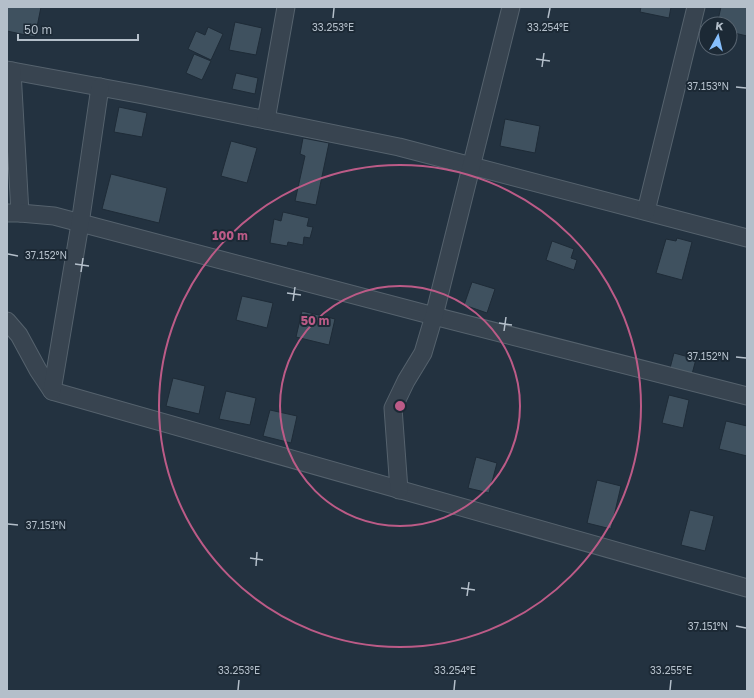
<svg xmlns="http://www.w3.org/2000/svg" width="754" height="698" font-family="'Golos Text',sans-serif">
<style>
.building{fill:#3f515f;stroke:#1e2b37}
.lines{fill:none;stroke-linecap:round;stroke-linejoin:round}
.minor-casing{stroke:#55626d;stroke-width:19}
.minor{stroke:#384450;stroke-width:17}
.ticks{fill:none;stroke:#b4bfca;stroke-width:1.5}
.ring{fill:none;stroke:#bc5b87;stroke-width:2}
.ticks-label{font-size:10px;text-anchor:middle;fill:#b4bfca;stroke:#1c2935;stroke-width:4;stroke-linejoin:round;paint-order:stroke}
.centre{fill:#bc5b87;stroke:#1c2935;stroke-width:2}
.ring-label{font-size:12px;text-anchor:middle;font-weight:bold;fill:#bc5b87;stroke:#1c2935;stroke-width:4;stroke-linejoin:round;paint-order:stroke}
</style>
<rect width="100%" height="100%" fill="#233240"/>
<g class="building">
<polygon points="7,7 41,7 35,37 7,31"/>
<polygon points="641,7 671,7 669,18 640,12"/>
<polygon points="721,7 747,7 747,36 730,32 730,24 717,24"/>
<polygon points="235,22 262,28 256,55 229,50"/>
<polygon points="208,27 223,34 211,60 188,49 196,31 205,35"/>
<polygon points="194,54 211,61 202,80 186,73"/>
<polygon points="236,73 258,78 255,94 232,89"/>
<polygon points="119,107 147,113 142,137 114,132"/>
<polygon points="505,119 540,126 535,153 500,146"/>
<polygon points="303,138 329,143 316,205 295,201 305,156 300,154"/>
<polygon points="231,141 257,148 247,183 221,176"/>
<polygon points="111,174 167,188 159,223 102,209"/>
<polygon points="283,212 309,218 307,226 313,227 310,238 304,237 303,245 288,242 287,246 270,243 274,219 281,221"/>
<polygon points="677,238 692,242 682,280 656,273 666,239 676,241"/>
<polygon points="552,241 574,249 571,258 577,260 574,270 546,260"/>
<polygon points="472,282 495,289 487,313 464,305"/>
<polygon points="242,296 273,303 267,328 236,320"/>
<polygon points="302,311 335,319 329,345 296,337"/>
<polygon points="674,353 696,359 691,378 669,372"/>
<polygon points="173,378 205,386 199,414 166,406"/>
<polygon points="226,391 256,398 250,425 219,419"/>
<polygon points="669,395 689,400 683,428 662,423"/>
<polygon points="270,410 297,416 291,443 263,436"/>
<polygon points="726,421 747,426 747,456 719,449"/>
<polygon points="476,457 497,463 489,493 468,488"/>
<polygon points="597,480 621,486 611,529 587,523"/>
<polygon points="690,510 714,516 705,551 681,545"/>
</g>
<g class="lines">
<g class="minor-casing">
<g id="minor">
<polyline points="7,70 143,95 399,147 747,238"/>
<polyline points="12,71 20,213"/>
<polyline points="266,120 286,7"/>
<polyline points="646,211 696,7"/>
<polyline points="7,213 20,213 54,216 434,316 747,396"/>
<polyline points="7,321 19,335 38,370 52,391 747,588"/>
<polyline points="52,391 80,224 100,87"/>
<polyline points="399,490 393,408 406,381 423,353 434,316 511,7"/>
</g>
</g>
<use href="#minor" class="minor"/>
</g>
<path class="ticks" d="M333,18L334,8M548,18L550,8M536,59L550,61M542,67L544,53M736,87L746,88M8,254L18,256M75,264L89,266M81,272L83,258M287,293L301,295M293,301L295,287M499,323L512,325M504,331L506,317M736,357L746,358M8,524L18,525M250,558L263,560M256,566L257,552M461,588L475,590M467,596L469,582M736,626L746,628M238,690L239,680M454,690L455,680M670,690L671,680"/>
<g class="ring">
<circle cx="400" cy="406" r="120"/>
<circle cx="400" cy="406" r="241"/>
</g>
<g class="ticks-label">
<text x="333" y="31">33.253°E</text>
<text x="548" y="31">33.254°E</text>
<text x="708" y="90">37.153°N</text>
<text x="46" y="259">37.152°N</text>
<text x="708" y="360">37.152°N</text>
<text x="46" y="529">37.151°N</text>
<text x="708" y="630">37.151°N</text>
<text x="239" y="674">33.253°E</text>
<text x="455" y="674">33.254°E</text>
<text x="671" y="674">33.255°E</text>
</g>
<circle cx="400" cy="406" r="6" class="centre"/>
<g class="ring-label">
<text x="230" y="240">100 m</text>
<text x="315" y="325">50 m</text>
</g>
<rect width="754" height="698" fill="none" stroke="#b4bfca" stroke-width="16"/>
<g transform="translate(718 36) rotate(8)"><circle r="19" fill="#1c2935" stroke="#596571"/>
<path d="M0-3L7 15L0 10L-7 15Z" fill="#86bffd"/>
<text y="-6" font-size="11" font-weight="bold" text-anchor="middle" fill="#b4bfca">K</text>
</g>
<path d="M18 34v6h120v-6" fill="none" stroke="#b4bfca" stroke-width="2"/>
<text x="24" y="34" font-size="12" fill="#b4bfca" stroke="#1c2935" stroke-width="3" paint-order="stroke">50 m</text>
</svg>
